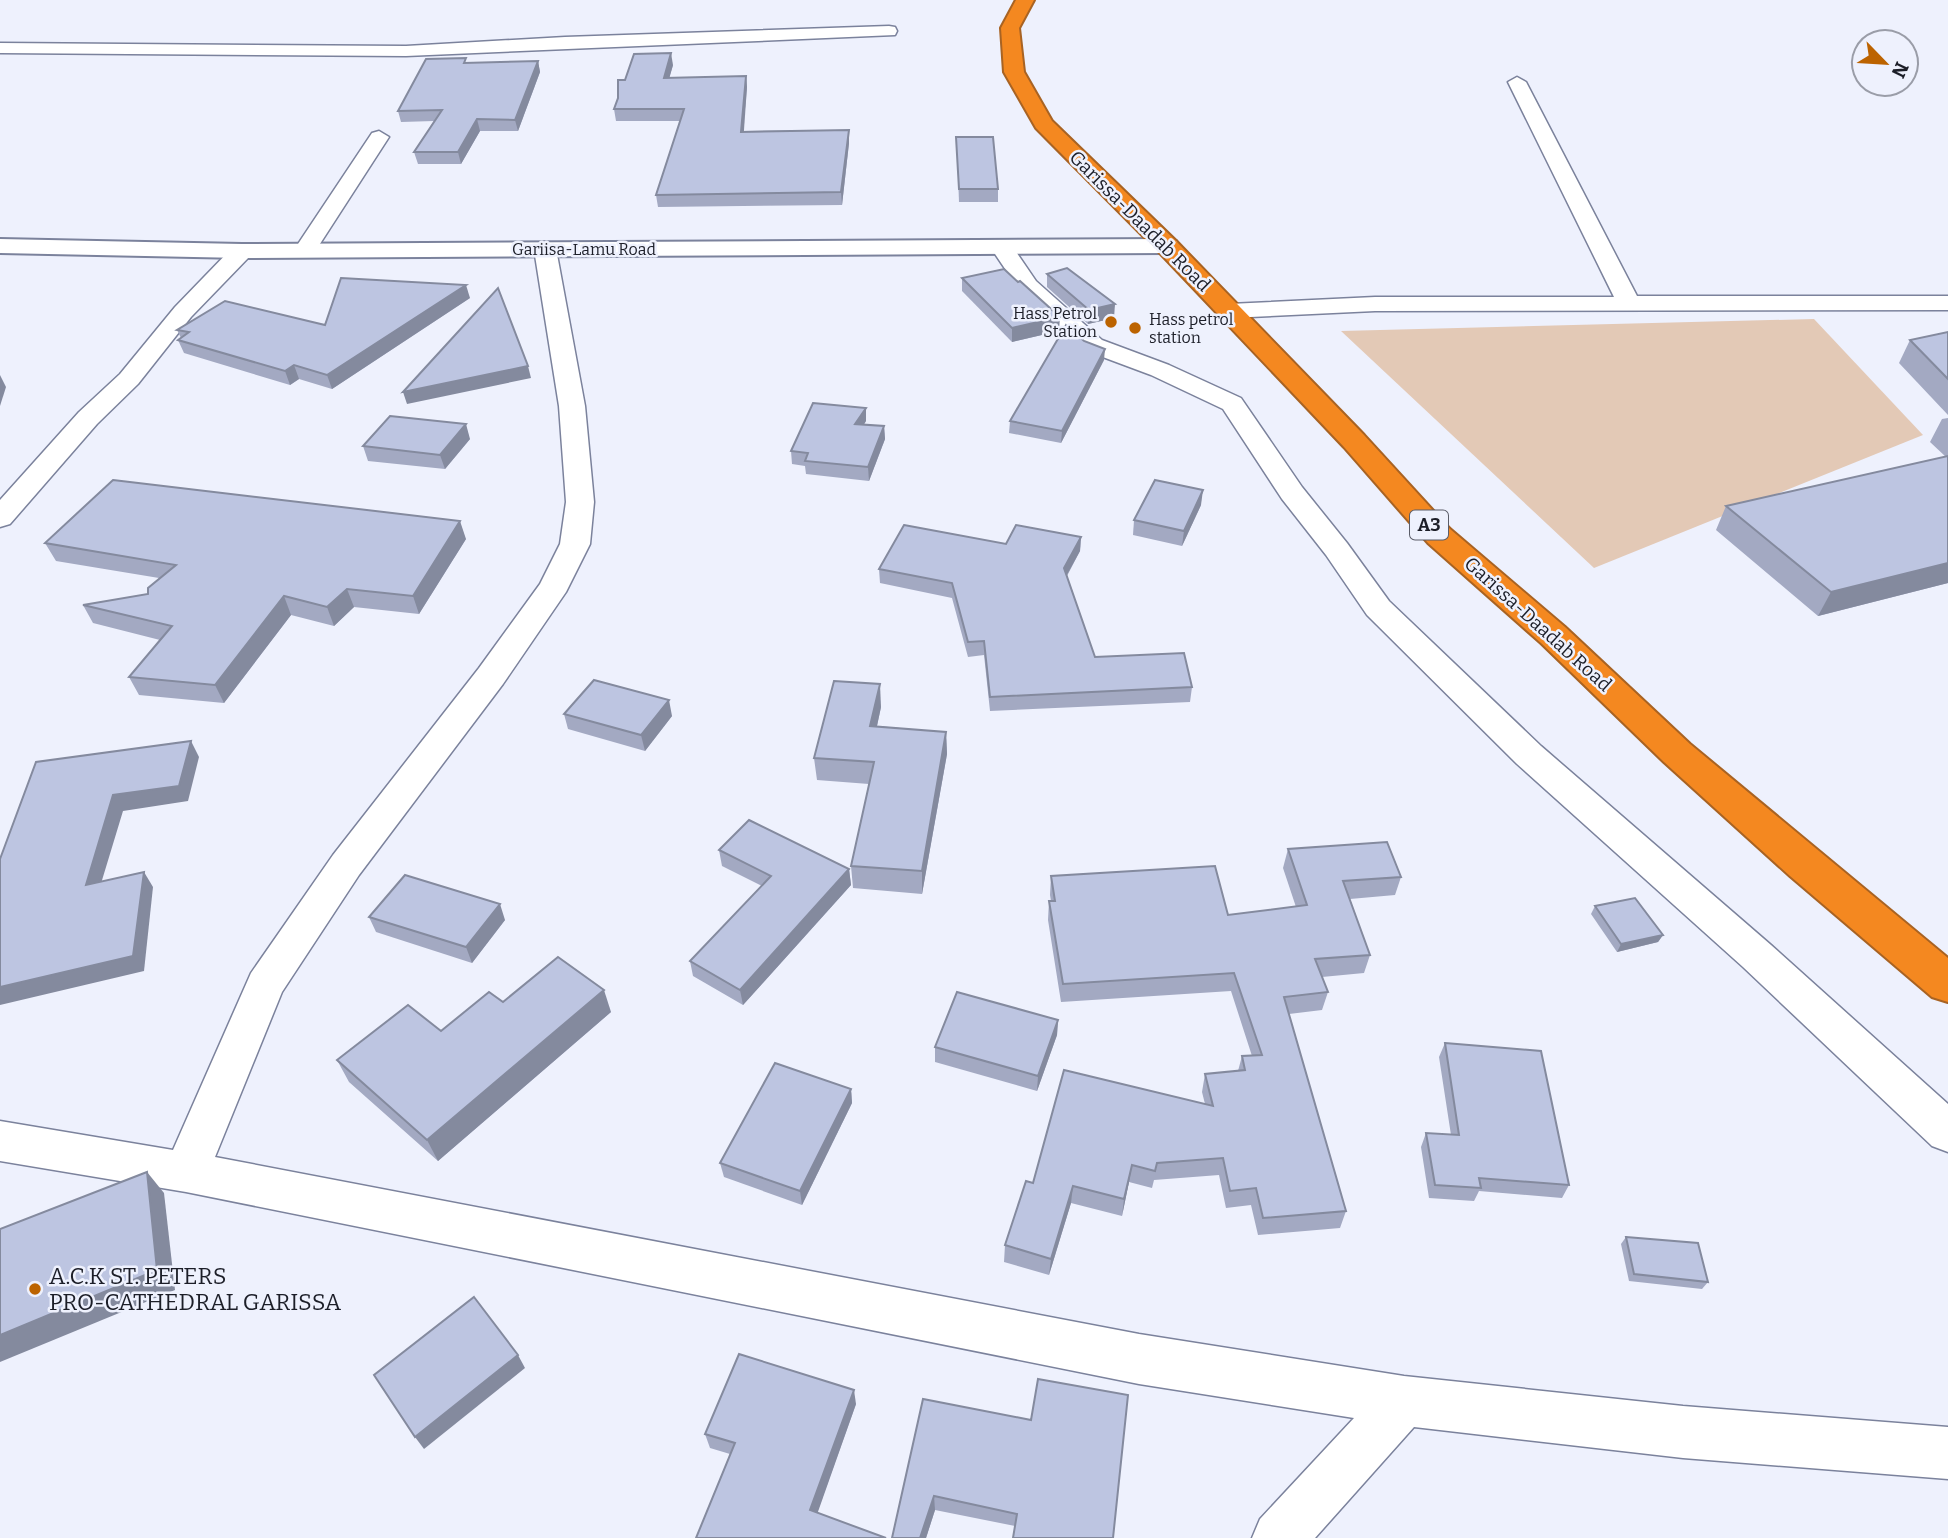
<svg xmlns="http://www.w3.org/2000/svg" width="1948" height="1538" font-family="Bitter,serif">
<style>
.green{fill:#e3c9b6}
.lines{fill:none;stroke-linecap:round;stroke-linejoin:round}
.street-casing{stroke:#7b829c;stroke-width:3}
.secondary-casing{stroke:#7b829c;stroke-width:4}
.highway-casing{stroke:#a86323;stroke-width:4}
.street{fill:#fff;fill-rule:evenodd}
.secondary{fill:#fff;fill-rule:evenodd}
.highway{fill:#f48820;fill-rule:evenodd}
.wall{fill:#a3a9c2}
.shaded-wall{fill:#848a9e}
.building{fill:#bdc5e1;stroke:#848a9e;stroke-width:2}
.poi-dot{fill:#bc6300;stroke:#eef1fd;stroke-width:2.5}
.labels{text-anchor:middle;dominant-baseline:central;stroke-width:5;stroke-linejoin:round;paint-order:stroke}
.far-street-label{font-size:16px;fill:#1c1e28;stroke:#eef1fd}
.far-poi-label{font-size:16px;fill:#1c1e28;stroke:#eef1fd;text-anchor:end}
.shield{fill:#eef1fd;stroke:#5b5d68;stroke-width:2}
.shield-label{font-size:18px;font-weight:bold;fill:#1c1e28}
.street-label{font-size:19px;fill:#1c1e28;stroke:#eef1fd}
.near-poi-label{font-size:23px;fill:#1c1e28;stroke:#eef1fd;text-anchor:start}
</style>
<rect width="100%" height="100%" fill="#eef1fd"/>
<polygon class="green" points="1814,319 1923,435 1594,568 1341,331"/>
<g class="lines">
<g class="street-casing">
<g id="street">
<polygon points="889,26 895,27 897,31 895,35 406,56 0,53 0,43 406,46 565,37"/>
<polygon points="1517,77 1526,82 1637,296 1948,296 1948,310 1375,311 1229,318 1221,316 1217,311 1221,306 1229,304 1375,297 1614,297 1508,82"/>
<polygon points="379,131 389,137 316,250 313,255 297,255 294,250 372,133"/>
<polygon points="1002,241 1010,243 1036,281 1102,340 1169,365 1241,398 1302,487 1347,543 1389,601 1541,746 1771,945 1948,1104 1948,1152 1932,1146 1743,967 1517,764 1367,615 1326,555 1282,499 1223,409 1151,375 1084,350 1020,291 991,248 994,243"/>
<polygon points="545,242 553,244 556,249 585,406 594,502 590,544 566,592 503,684 359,875 282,992 215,1157 1139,1334 1404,1376 1683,1406 1948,1427 1948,1479 1683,1458 1414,1427 1315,1538 1252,1538 1260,1519 1354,1418 1139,1384 186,1192 0,1161 0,1121 173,1150 251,973 333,855 479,668 540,584 560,544 566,502 559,406 534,249 537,244"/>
<polygon points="242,244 250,246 253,251 250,256 191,317 138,384 97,424 10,524 0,527 0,500 79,412 120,374 175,307 234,246"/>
</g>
</g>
<g class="secondary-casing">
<polygon id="secondary" points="0,239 242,244 1167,239 1176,241 1179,246 1176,251 1167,253 242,258 0,253"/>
</g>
<g class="highway-casing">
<polygon id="highway" points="1016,0 1034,0 1019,28 1024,72 1052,121 1176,241 1364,435 1450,529 1565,627 1690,744 1948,958 1948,1002 1932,997 1790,876 1664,762 1541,643 1428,543 1344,447 1158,251 1036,128 1004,72 1001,28"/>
</g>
<use href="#street" class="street"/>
<use href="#secondary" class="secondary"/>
<use href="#highway" class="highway"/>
</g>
<g class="wall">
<polygon points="538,61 540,72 518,131 480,131 461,164 418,164 414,152 434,121 401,122 398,111 468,63"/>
<polygon points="673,65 669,78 746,76 747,87 743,131 849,130 849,143 842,205 658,207 656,195 680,121 616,121 614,109 625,80"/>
<polygon points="957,149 998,189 998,202 959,202"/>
<polygon points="1047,274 1114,318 1088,324 1047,287"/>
<polygon points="962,278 1059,331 1012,342 962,291"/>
<polygon points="470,298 332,389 299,379 290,385 184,353 178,340 181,338 177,330 325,325"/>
<polygon points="1948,332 1948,415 1899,363 1910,340"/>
<polygon points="1104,360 1061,443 1009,433 1010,421"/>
<polygon points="1948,418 1948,583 1818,616 1716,530 1726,506 1946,457 1930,442 1942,419"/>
<polygon points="866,421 864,424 884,426 885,439 869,481 806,474 805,466 792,464 791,451"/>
<polygon points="470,439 445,469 368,461 363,446"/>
<polygon points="1201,505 1182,546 1133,535 1134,520"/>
<polygon points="1081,537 1080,551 1067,576 1095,657 1192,687 1190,702 990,711 984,655 968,657 952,598 880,583 879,569 1006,544"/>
<polygon points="466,539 419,614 354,607 334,626 291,615 224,703 139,695 129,677 160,640 93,623 83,605 148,594 159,578 56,561 45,543"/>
<polygon points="881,707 877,726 946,732 947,754 922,894 853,888 851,866 869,784 817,780 814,758"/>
<polygon points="564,714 672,716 645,751 568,729"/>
<polygon points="1288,849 1401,877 1395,895 1350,899 1370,955 1364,973 1322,977 1328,992 1322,1010 1289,1014 1346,1211 1340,1228 1258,1235 1251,1205 1226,1208 1219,1175 1154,1180 1152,1188 1129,1182 1122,1216 1071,1203 1049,1275 1004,1262 1005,1245 1033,1183 1205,1104 1202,1092 1205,1074 1238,1071 1242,1056 1252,1056 1231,991 1061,1002 1048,920 1049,901 1051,901 1050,895 1051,876 1228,915 1296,907 1283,868"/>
<polygon points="719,850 849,869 851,885 743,1005 693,976 690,961 762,886 722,866"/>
<polygon points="1595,906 1663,935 1658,942 1617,952 1591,914"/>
<polygon points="369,917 505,920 472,963 376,932"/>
<polygon points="503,1002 611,1012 438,1161 349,1082 337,1060 441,1031"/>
<polygon points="1058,1020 1057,1035 1037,1091 935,1062 935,1047"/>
<polygon points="1445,1043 1569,1185 1562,1198 1479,1191 1474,1201 1429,1198 1421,1147 1426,1133 1451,1135 1439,1057"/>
<polygon points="851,1089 852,1103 802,1205 724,1177 720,1163"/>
<polygon points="1626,1237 1708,1282 1702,1289 1629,1281 1621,1244"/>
<polygon points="923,1399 1031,1420 1015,1526 935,1510 926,1538 892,1538"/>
<polygon points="856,1404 817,1513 696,1538 730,1454 710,1448 705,1434"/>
</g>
<g class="shaded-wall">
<polygon points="671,53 673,65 666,90 664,78"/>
<polygon points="538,61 540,72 518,131 515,120"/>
<polygon points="746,76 747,87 743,144 741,132"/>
<polygon points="477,119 480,131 461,164 458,152"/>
<polygon points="849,130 849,143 842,205 841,192"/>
<polygon points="466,285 470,298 332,389 327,375"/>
<polygon points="1115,304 1114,318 1088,324 1089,310"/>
<polygon points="1060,317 1059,331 1012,342 1012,328"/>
<polygon points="1105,349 1104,360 1061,443 1062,431"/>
<polygon points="294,365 299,379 290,385 285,371"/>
<polygon points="528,366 531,378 407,404 403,392"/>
<polygon points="0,375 6,387 0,406"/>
<polygon points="866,408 866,421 856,437 855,424"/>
<polygon points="466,424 470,439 445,469 440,455"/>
<polygon points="884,426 885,439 869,481 868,467"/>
<polygon points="1203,490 1201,505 1182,546 1184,531"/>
<polygon points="460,521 466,539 419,614 413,596"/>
<polygon points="1081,537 1080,551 1063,582 1064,568"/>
<polygon points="1948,563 1948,583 1818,616 1831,592"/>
<polygon points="347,589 354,607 334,626 327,607"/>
<polygon points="284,596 291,615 224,703 215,685"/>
<polygon points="880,684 881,707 872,749 870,726"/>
<polygon points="669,700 672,716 645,751 641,735"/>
<polygon points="946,732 947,754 922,894 922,871"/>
<polygon points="191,741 199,757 188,801 123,811 96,900 86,885 113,795"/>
<polygon points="849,869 851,885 743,1005 740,990"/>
<polygon points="144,872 153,887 144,971 0,1005 0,987"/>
<polygon points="500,904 505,920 472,963 466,947"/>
<polygon points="1663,935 1658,942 1617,952 1621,944"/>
<polygon points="604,990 611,1012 438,1161 427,1140"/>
<polygon points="1058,1020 1057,1035 1037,1091 1038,1076"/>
<polygon points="851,1089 852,1103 802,1205 800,1191"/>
<polygon points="1132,1165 1129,1182 1122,1216 1124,1199"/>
<polygon points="147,1172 164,1193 175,1290 0,1362 0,1335"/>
<polygon points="1073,1186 1071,1203 1049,1275 1051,1259"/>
<polygon points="518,1355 525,1368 424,1449 415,1437"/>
<polygon points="854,1390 856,1404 814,1523 810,1510"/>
<polygon points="934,1496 935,1510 926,1538 920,1538"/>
</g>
<g class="building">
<polygon points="671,53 664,78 746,76 741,132 849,130 841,192 656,195 684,109 614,109 618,98 618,80 625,80 634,54"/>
<polygon points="466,58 464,63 538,61 515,120 477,119 458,152 414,152 442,110 398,111 426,59"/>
<polygon points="956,137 993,137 998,189 959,189"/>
<polygon points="1067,268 1115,304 1089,310 1047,274"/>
<polygon points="1004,269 1018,282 1020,281 1060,317 1012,328 962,278"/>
<polygon points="341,278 466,285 327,375 294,365 285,371 178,340 189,332 177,330 225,301 325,325"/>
<polygon points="498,288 528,366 403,392"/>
<polygon points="1066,325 1084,341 1105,349 1062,431 1010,421"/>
<polygon points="1948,332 1948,379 1910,340"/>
<polygon points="813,403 866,408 855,424 884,426 868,467 805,461 808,453 791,451"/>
<polygon points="390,416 466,424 440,455 363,446"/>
<polygon points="1948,456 1948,563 1831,592 1726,506"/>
<polygon points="113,480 460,521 413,596 347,589 327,607 284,596 215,685 129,677 172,626 83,605 148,594 148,588 176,565 45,543"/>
<polygon points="1155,480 1203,490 1184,531 1134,520"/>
<polygon points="904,525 1006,544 1016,525 1081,537 1064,568 1095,657 1184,653 1192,687 990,697 984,641 968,642 952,583 879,569"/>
<polygon points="594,680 669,700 641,735 564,714"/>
<polygon points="834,681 880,684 870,726 946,732 922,871 851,866 874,762 814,758"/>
<polygon points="191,741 179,786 113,795 86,885 144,872 133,956 0,987 0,859 36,762"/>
<polygon points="749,820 849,869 740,990 690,961 771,876 719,850"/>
<polygon points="1387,842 1401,877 1343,881 1370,955 1315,959 1328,992 1284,997 1346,1211 1263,1218 1256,1188 1230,1191 1223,1158 1157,1163 1155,1171 1132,1165 1124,1199 1073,1186 1051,1259 1005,1245 1026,1181 1033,1183 1064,1070 1213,1106 1205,1074 1245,1070 1242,1056 1262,1055 1234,973 1063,984 1049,901 1055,901 1051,876 1215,866 1228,915 1307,905 1288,849"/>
<polygon points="405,875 500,904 466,947 369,917"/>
<polygon points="1635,898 1663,935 1621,944 1595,906"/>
<polygon points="558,957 604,990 427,1140 337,1060 408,1005 441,1031 489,992 503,1002"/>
<polygon points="957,992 1058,1020 1038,1076 935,1047"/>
<polygon points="1445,1043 1541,1051 1569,1185 1479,1178 1481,1188 1435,1185 1426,1133 1459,1135"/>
<polygon points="775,1063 851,1089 800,1191 720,1163"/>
<polygon points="147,1172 157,1270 0,1335 0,1229"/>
<polygon points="1626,1237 1698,1243 1708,1282 1634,1274"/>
<polygon points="474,1297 518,1355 415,1437 374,1375"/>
<polygon points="739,1354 854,1390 810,1510 886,1538 696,1538 735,1443 705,1434"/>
<polygon points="1038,1379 1128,1395 1113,1538 1013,1538 1017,1514 934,1496 920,1538 892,1538 923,1399 1031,1420"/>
</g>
<g class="poi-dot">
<circle cx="1111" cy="322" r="7"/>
<circle cx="1135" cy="328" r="7"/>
<circle cx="35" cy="1289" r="7"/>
</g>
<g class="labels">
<g class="far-street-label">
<text x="584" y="249">Gariisa-Lamu Road</text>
</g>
<g class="far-poi-label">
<text x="1097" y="313">Hass Petrol<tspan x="1097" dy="18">Station</tspan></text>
<text x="1149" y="319" text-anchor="start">Hass petrol<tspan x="1149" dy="18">station</tspan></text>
</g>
<rect class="shield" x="1410" y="510.5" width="38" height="29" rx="5"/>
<g class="shield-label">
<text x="1429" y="525">A3</text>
</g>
<g class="street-label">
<text transform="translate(1140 221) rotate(45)">Garissa-Daadab Road</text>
<text transform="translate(1538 624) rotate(42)">Garissa-Daadab Road</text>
</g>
<g class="near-poi-label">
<text x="49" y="1276">A.C.K ST. PETERS<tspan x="49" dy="26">PRO-CATHEDRAL GARISSA</tspan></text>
</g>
</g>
<g transform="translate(1885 63) rotate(115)"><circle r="33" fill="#eef1fd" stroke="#9a9da8" stroke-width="2"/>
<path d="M0-5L12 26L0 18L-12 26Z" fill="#bc6300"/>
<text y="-10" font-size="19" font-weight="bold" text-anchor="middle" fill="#1c1e28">N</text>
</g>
</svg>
